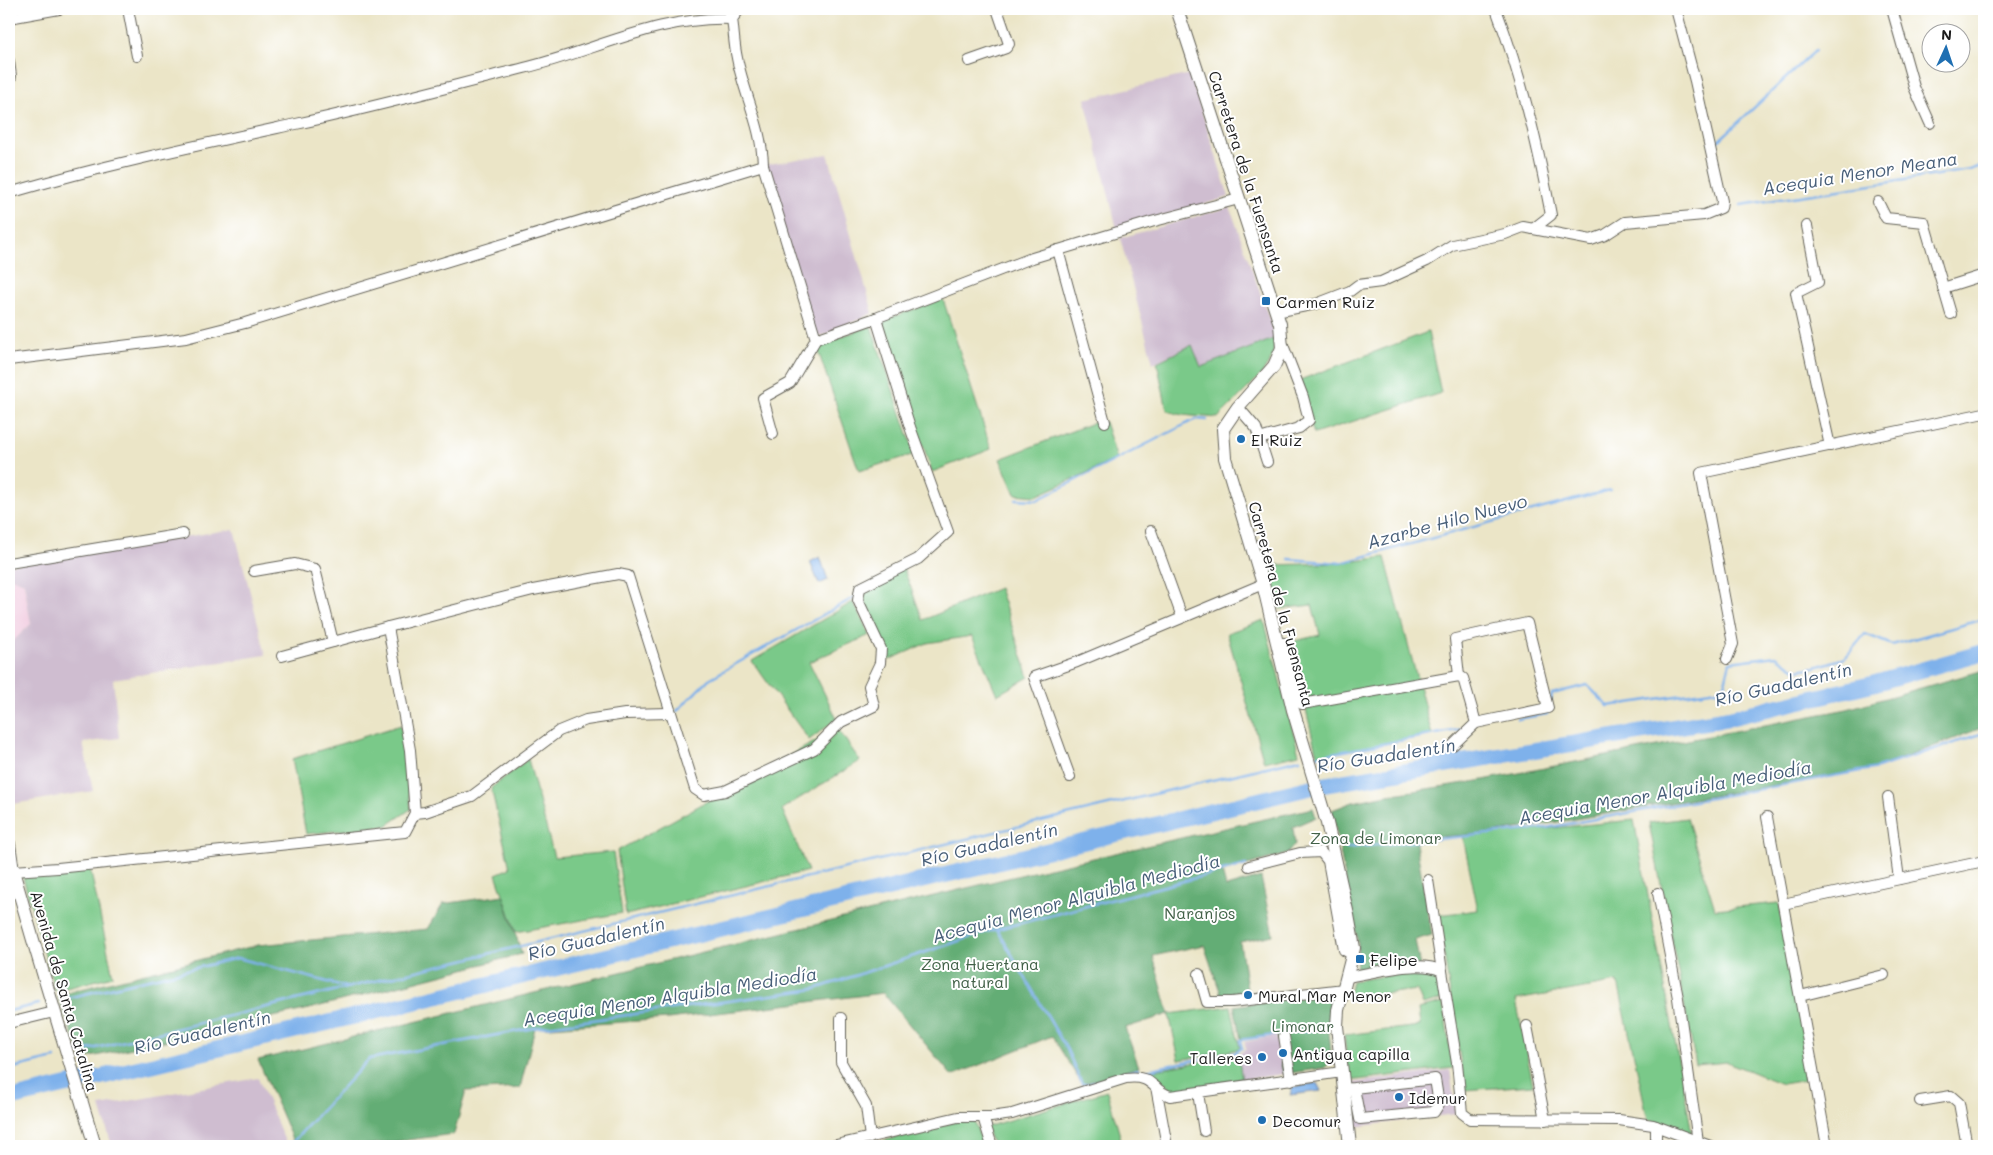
<svg xmlns="http://www.w3.org/2000/svg" width="1993" height="1155" font-family="Mali,sans-serif">
<style>
.built{fill:#f2cfe2}
.industrial{fill:#cfbdd0}
.green{fill:#7ac989;stroke:#4b7252}
.forest{fill:#63ad75;stroke:#406448}
.water{fill:#7eb1eb;stroke:#4d6684}
.lines{fill:none;stroke-linecap:round;stroke-linejoin:round}
.stream{stroke:#7eb1eb;stroke-width:2.5}
.river{stroke:#7eb1eb;stroke-width:16}
.minor-casing{stroke:#646258;stroke-width:12}
.major-casing{stroke:#646258;stroke-width:14}
.minor{stroke:#fff;stroke-width:10}
.major{stroke:#fff;stroke-width:12}
.poi-dot{fill:#1f6fb2;stroke:#fff;stroke-width:2}
.labels{text-anchor:middle;dominant-baseline:central;stroke-width:4;stroke-linejoin:round;paint-order:stroke}
.street-label{font-size:16px;fill:#1c1c1c;stroke:#fff}
.poi-label{font-size:16px;fill:#1c1c1c;stroke:#fff;text-anchor:start}
.park-label{font-size:16px;fill:#426148;stroke:#fff}
.water-label{font-size:18px;font-style:italic;fill:#485f79;stroke:#fff}
</style>
<rect width="100%" height="100%" fill="#fff"/>
<filter id="ink" filterUnits="userSpaceOnUse"><feTurbulence type="fractalNoise" baseFrequency=".02" numOctaves="2"/><feDisplacementMap in="SourceGraphic" scale="10" xChannelSelector="R" yChannelSelector="G"/><feConvolveMatrix kernelMatrix="1 2 1 2 8 2 1 2 1" color-interpolation-filters="sRGB"/></filter>
<filter id="wash" filterUnits="userSpaceOnUse"><feTurbulence type="fractalNoise" baseFrequency=".0096" numOctaves="4" result="noise"/><feDisplacementMap in="SourceGraphic" scale="20" xChannelSelector="R" yChannelSelector="G"/><feGaussianBlur stdDeviation="1.12" result="paint"/><feColorMatrix in="noise" values="0 0 0 0 0 0 0 0 0 0 0 0 0 0 0 0 0 1.4 0 .05"/><feComposite in="paint" operator="in"/></filter>
<g filter="url(#wash)">
<rect width="100%" height="100%" fill="#ebe5c7"/>
<polygon class="built" points="9,577 24,583 31,624 9,645"/>
<g class="industrial">
<polygon points="1190,74 1229,197 1117,229 1085,99"/>
<polygon points="828,154 873,313 816,339 763,165"/>
<polygon points="1230,207 1276,338 1201,367 1192,345 1153,363 1120,238"/>
<polygon points="234,529 266,655 113,679 119,738 83,743 93,791 13,804 9,770 9,645 31,624 24,583 9,577 9,565"/>
<polygon points="1276,1036 1283,1074 1242,1080 1238,1055 1246,1048 1244,1042"/>
<polygon points="1450,1070 1456,1114 1354,1127 1351,1083"/>
<polygon points="258,1078 287,1146 112,1146 100,1106"/>
</g>
<g class="green">
<polygon points="943,299 991,449 932,472 881,321"/>
<polygon points="871,326 915,454 859,471 816,345"/>
<polygon points="1428,332 1441,393 1314,434 1297,381"/>
<path d="M1276,338L1272,358L1261,375L1218,418C1203,416 1178,417 1167,410L1157,362L1192,345L1201,367Z"/>
<polygon points="1095,422 1105,422 1117,459 1036,496 1015,494 1000,459"/>
<polygon points="1385,557 1432,735 1317,756 1290,642 1320,635 1312,605 1280,609 1269,565 1341,563"/>
<polygon points="903,567 923,620 999,588 1029,677 997,695 972,636 927,643 889,660 881,649 858,600 860,588"/>
<polygon points="853,602 870,635 809,662 837,719 809,740 752,661"/>
<polygon points="1264,620 1299,754 1264,762 1227,633"/>
<polygon points="401,725 411,809 386,826 306,834 292,759"/>
<polygon points="838,729 860,761 782,809 808,871 626,915 617,851"/>
<polygon points="528,759 554,857 613,852 622,913 516,932 496,874 510,868 491,788"/>
<polygon points="1687,818 1715,909 1779,903 1812,1079 1782,1084 1727,1062 1696,1065 1649,823"/>
<polygon points="1634,820 1692,1133 1648,1120 1618,982 1516,1000 1533,1085 1465,1090 1438,915 1478,910 1463,837"/>
<polygon points="90,868 113,976 55,991 22,874"/>
<polygon points="1424,970 1439,976 1441,1000 1423,1005 1417,990 1348,998 1352,981"/>
<polygon points="1443,1003 1453,1068 1349,1081 1344,1035 1420,1026 1418,1009"/>
<polygon points="1231,1006 1240,1049 1179,1060 1169,1014"/>
<polygon points="1238,1055 1242,1080 1175,1092 1149,1071"/>
<polygon points="1107,1091 1123,1146 993,1146 986,1127"/>
<polygon points="972,1117 984,1146 864,1146"/>
</g>
<g class="forest">
<polygon points="1984,670 1984,727 1877,768 1486,834 1415,838 1432,935 1415,940 1420,966 1356,970 1358,944 1332,810 1353,802 1387,795 1478,781 1847,709"/>
<polygon points="1313,808 1316,817 1293,827 1295,844 1287,854 1222,872 1226,887 1261,877 1273,935 1240,942 1248,995 1224,1003 1204,945 1153,956 1169,1014 1125,1028 1139,1067 1082,1084 1052,1036 952,1076 883,993 668,1019 535,1028 520,1088 466,1091 454,1134 360,1146 295,1146 258,1060 1045,869"/>
<polygon points="503,895 522,954 305,1010 82,1059 57,995 258,945 428,929 443,904"/>
<polygon points="1333,992 1329,1031 1332,1062 1324,1068 1283,1074 1277,1035 1241,1040 1234,1006"/>
</g>
<g class="water">
<polygon points="820,557 828,580 819,584 810,562"/>
<polygon points="1317,1083 1321,1091 1290,1095 1293,1087"/>
</g>
<g class="lines">
<g class="stream">
<polyline points="1713,146 1816,50"/>
<polyline points="1741,205 1970,170 1984,165"/>
<polyline points="1016,499 1037,500 1196,419 1207,420"/>
<polyline points="1289,559 1341,563 1610,490"/>
<polyline points="1551,701 1552,694 1587,685 1608,706 1717,690 1725,683 1730,662 1776,656 1797,670 1815,667 1845,658 1865,634 1892,645 1984,619"/>
<polyline points="677,711 709,679 855,597"/>
<polyline points="1518,719 1547,714 1548,711"/>
<polyline points="1317,756 1463,729"/>
<polyline points="1345,848 1540,829 1877,768 1984,733"/>
<polyline points="997,929 1067,1050 1082,1084 1089,1084 1139,1069"/>
<polyline points="63,999 238,958 346,987"/>
<polyline points="9,1011 39,1004"/>
<polyline points="1285,1033 1326,1028"/>
<polyline points="75,1053 1300,759"/>
<polyline points="1206,1057 1235,1053 1242,1048 1240,1040 1281,1034"/>
<polyline points="9,1069 55,1058"/>
<polyline points="1147,1070 1200,1059"/>
<polyline points="289,1146 369,1059 534,1028 815,989 986,932 1246,865"/>
</g>
<polyline class="river" points="9,1099 1317,786 1729,718 1872,684 1984,652"/>
</g>
</g>
<g filter="url(#ink)">
<g class="lines">
<g class="minor-casing">
<g id="minor">
<polyline points="128,9 137,56"/>
<path d="M740,9L732,19C734,32 734,45 737,58C744,94 762,127 763,165"/>
<path d="M1496,9C1522,78 1537,142 1551,215L1533,229"/>
<polyline points="1892,9 1914,87 1930,123"/>
<polyline points="9,18 59,9"/>
<polyline points="9,61 11,76 9,86"/>
<polyline points="969,61 1006,48 1009,44 997,9"/>
<path d="M9,193C104,165 199,145 296,124C372,108 448,87 524,68C592,52 660,15 732,19"/>
<polyline points="1878,202 1886,218 1924,222 1951,314"/>
<polyline points="1807,226 1818,282 1796,293 1830,446"/>
<polyline points="1058,250 1105,422"/>
<polyline points="1943,288 1984,275"/>
<polyline points="1276,312 1316,304 1350,291 1358,285 1381,282 1427,261 1452,245 1505,234 1523,227 1591,240 1605,235 1625,222 1704,215 1721,208 1722,201 1695,81 1676,9"/>
<polyline points="876,318 1029,259 1151,222 1239,199"/>
<polyline points="9,360 186,338 245,323 763,165 816,339 876,318 910,427 948,532 918,559 860,588 858,600 881,649 880,663 869,686 874,706 841,722 814,749 725,791 704,795 695,789 628,576 618,574 533,590 388,627"/>
<polyline points="1238,407 1256,428 1267,462"/>
<polyline points="773,434 763,398 790,383 816,339"/>
<polyline points="1259,439 1299,428 1309,420 1303,397 1281,340"/>
<polyline points="1151,531 1182,617"/>
<polyline points="9,563 183,534"/>
<polyline points="254,571 295,564 315,569 333,642"/>
<polyline points="1278,643 1286,643 1302,704 1459,676 1463,678 1476,723 1453,745"/>
<polyline points="1727,659 1733,644 1701,473 1984,413"/>
<polyline points="1459,676 1455,639 1527,623 1548,708 1476,723"/>
<polyline points="1070,777 1034,677 1077,662 1263,584"/>
<polyline points="1888,797 1899,879"/>
<polyline points="415,813 425,812 472,796 559,731 586,720 625,714 671,713"/>
<polyline points="1767,817 1827,1146"/>
<polyline points="1249,866 1300,853 1321,852 1328,861 1344,950 1353,955"/>
<polyline points="13,871 58,868 405,832 415,813 410,750 388,627 282,656"/>
<polyline points="1428,880 1442,971"/>
<polyline points="1658,893 1678,998 1698,1142"/>
<polyline points="1783,904 1984,861"/>
<polyline points="1199,974 1207,1002 1232,1002 1344,989"/>
<path d="M1347,977C1373,973 1419,959 1442,971L1457,1063L1462,1113L1470,1119L1619,1120L1653,1125L1710,1146"/>
<polyline points="1800,996 1884,975"/>
<polyline points="841,1018 841,1062 866,1106 870,1138"/>
<polyline points="9,1023 54,1012"/>
<polyline points="1527,1026 1545,1120"/>
<polyline points="1284,1036 1291,1080"/>
<polyline points="1156,1087 1167,1146"/>
<polyline points="1344,1089 1354,1088 1435,1079 1439,1104 1434,1112 1360,1119 1354,1088"/>
<polyline points="1198,1093 1204,1131"/>
<polyline points="1920,1101 1951,1096 1959,1103 1967,1146"/>
<polyline points="983,1117 992,1146"/>
<polyline points="1656,1126 1656,1146"/>
<path d="M832,1146L958,1117H991L1012,1114L1126,1078C1155,1075 1149,1089 1170,1096L1342,1072"/>
<polyline points="1975,1146 1984,1144"/>
</g>
</g>
<g class="major-casing">
<g id="major">
<polyline points="1177,9 1280,324 1282,348 1274,366 1238,407 1223,429 1225,458 1263,584 1293,710 1327,823 1348,915 1354,948 1338,1010 1337,1026 1350,1146"/>
<polyline points="9,844 13,871 33,940 95,1146"/>
</g>
</g>
<use href="#minor" class="minor"/>
<use href="#major" class="major"/>
</g>
</g>
<g class="poi-dot">
<rect x="1261" y="296" width="10" height="10" rx="2.5"/>
<circle cx="1241" cy="439" r="5"/>
<rect x="1355" y="954" width="10" height="10" rx="2.5"/>
<circle cx="1248" cy="995" r="5"/>
<circle cx="1283" cy="1053" r="5"/>
<circle cx="1262" cy="1057" r="5"/>
<circle cx="1399" cy="1097" r="5"/>
<circle cx="1262" cy="1120" r="5"/>
</g>
<g class="labels">
<g class="street-label">
<text transform="translate(1247 172) rotate(72)">Carretera de la Fuensanta</text>
<text transform="translate(1282 604) rotate(75)">Carretera de la Fuensanta</text>
<text transform="translate(65 991) rotate(74)">Avenida de Santa Catalina</text>
</g>
<g class="poi-label">
<text x="1276" y="301">Carmen Ruiz</text>
<text x="1251" y="439">El Ruiz</text>
<text x="1370" y="959">Felipe</text>
<text x="1258" y="995">Mural Mar Menor</text>
<text x="1293" y="1053">Antigua capilla</text>
<text x="1252" y="1057" text-anchor="end">Talleres</text>
<text x="1409" y="1097">Idemur</text>
<text x="1272" y="1120">Decomur</text>
</g>
<g class="park-label">
<text x="1376" y="837">Zona de Limonar</text>
<text x="1200" y="912">Naranjos</text>
<text x="980" y="963">Zona Huertana<tspan x="980" dy="18">natural</tspan></text>
<text x="1303" y="1025">Limonar</text>
</g>
<g class="water-label">
<text transform="translate(1860 173) rotate(-9)">Acequia Menor Meana</text>
<text transform="translate(1447 521) rotate(-15)">Azarbe Hilo Nuevo</text>
<text transform="translate(1783 684) rotate(-13)">Río Guadalentín</text>
<text transform="translate(1386 755) rotate(-9)">Río Guadalentín</text>
<text transform="translate(1665 792) rotate(-10)">Acequia Menor Alquibla Mediodía</text>
<text transform="translate(989 844) rotate(-13)">Río Guadalentín</text>
<text transform="translate(1076 898) rotate(-15)">Acequia Menor Alquibla Mediodía</text>
<text transform="translate(596 938) rotate(-13)">Río Guadalentín</text>
<text transform="translate(670 996) rotate(-9)">Acequia Menor Alquibla Mediodía</text>
<text transform="translate(202 1032) rotate(-13)">Río Guadalentín</text>
</g>
</g>
<rect width="1993" height="1155" fill="none" stroke="#fff" stroke-width="30"/>
<g transform="translate(1946 48) rotate(3)"><circle r="24" fill="#ffffff" stroke="#a4a4a4"/>
<path d="M0-4L9 19L0 12L-9 19Z" fill="#1f6fb2"/>
<text y="-8" font-size="14" font-weight="bold" text-anchor="middle" fill="#1c1c1c">N</text>
</g>
</svg>
